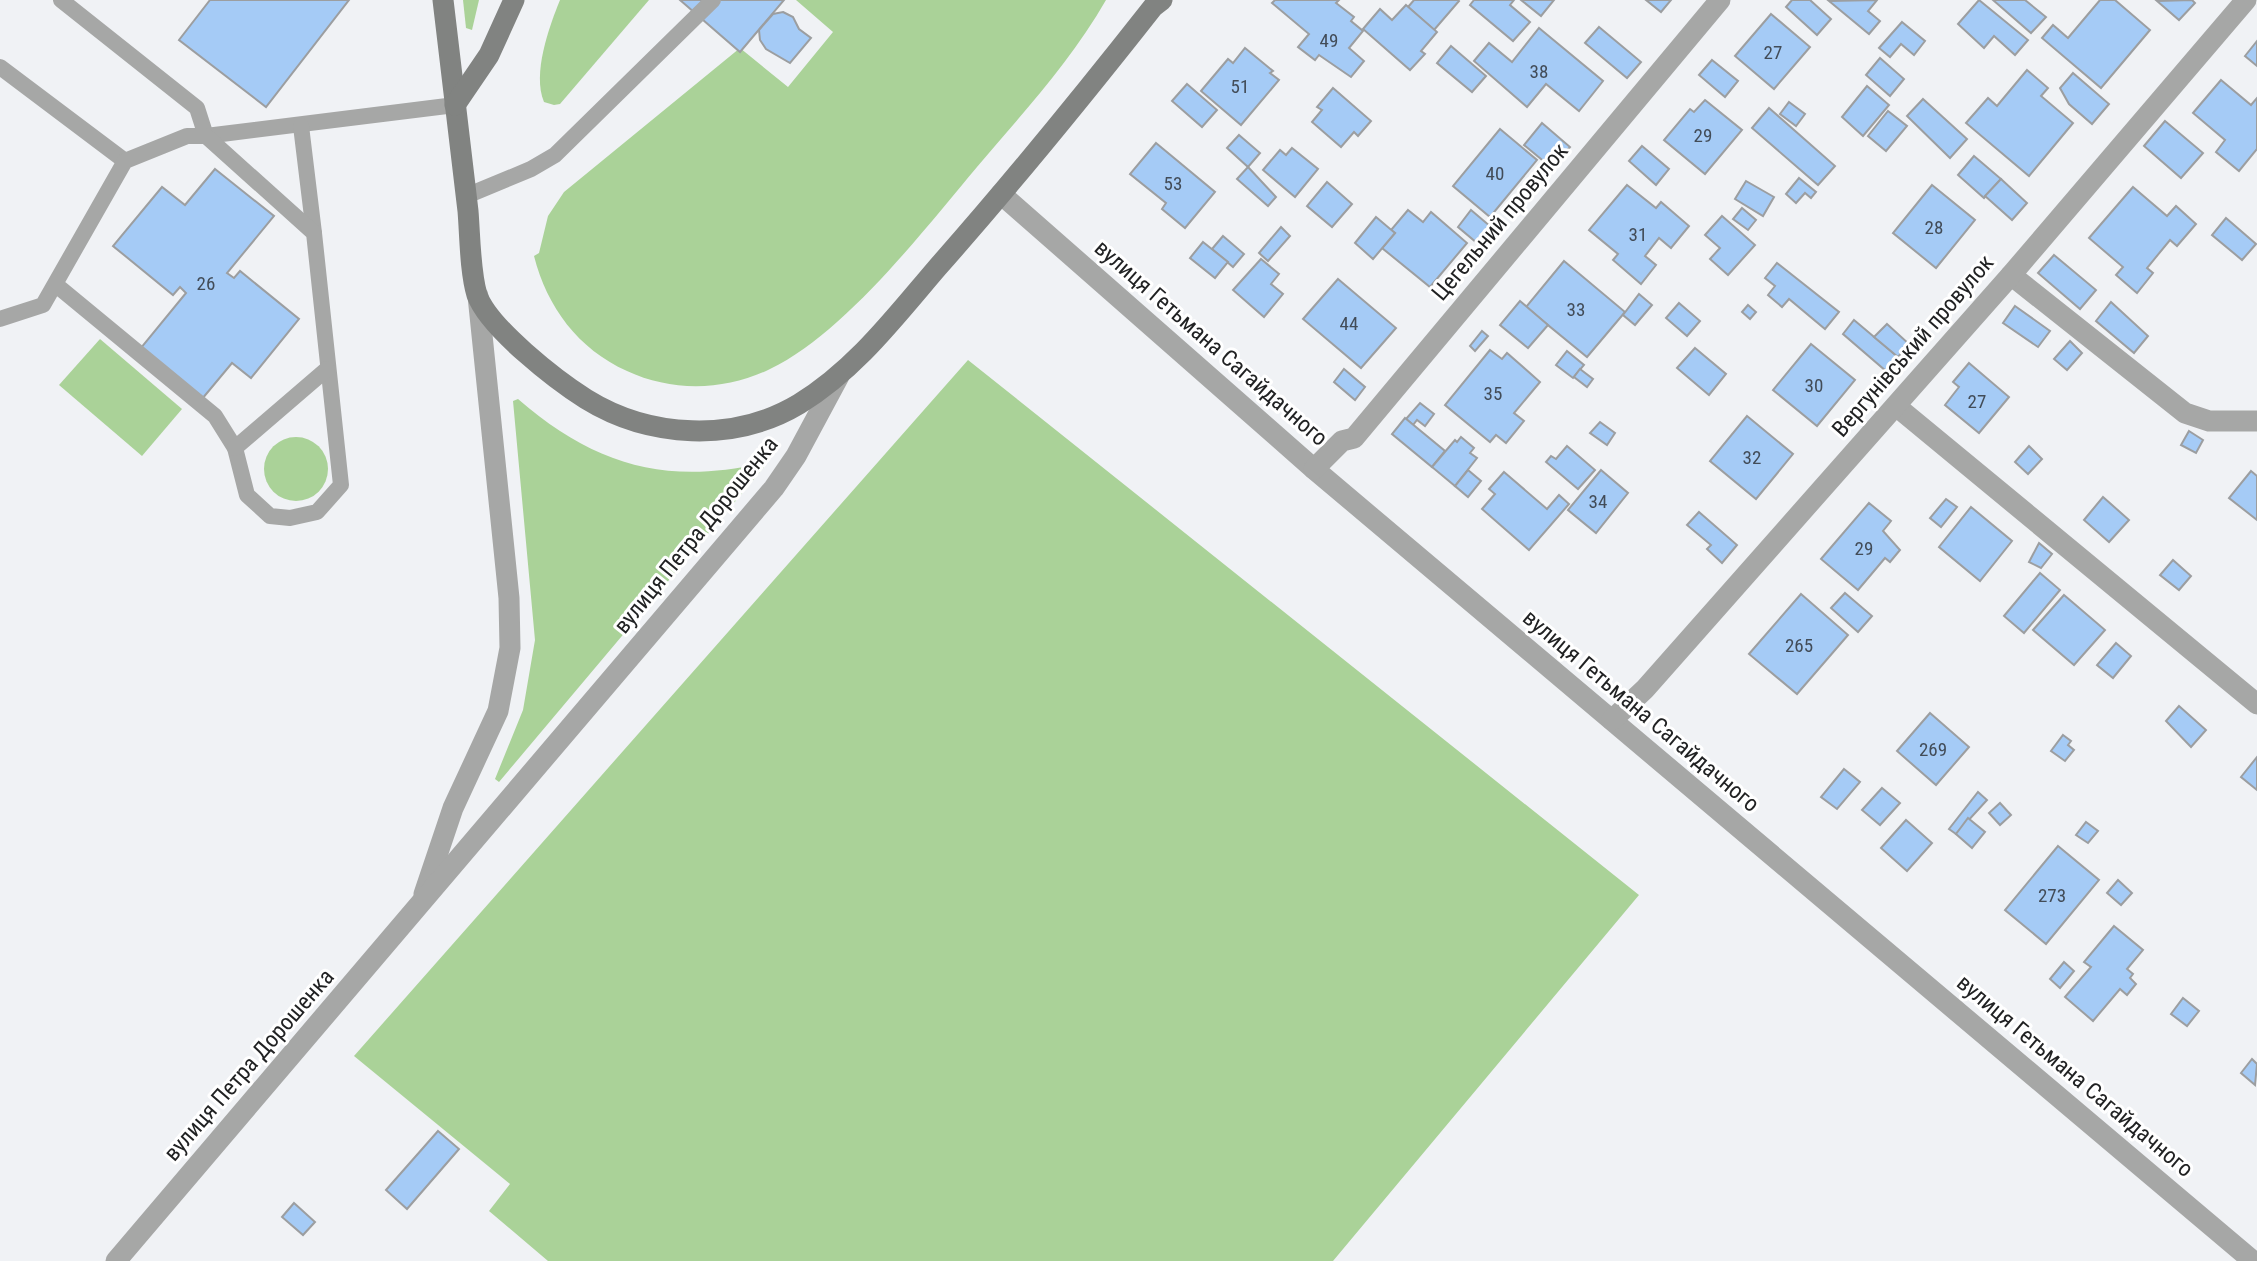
<svg xmlns="http://www.w3.org/2000/svg" width="2257" height="1261" font-family="'Roboto Condensed',sans-serif">
<style>
.green{fill:#aad298}
.building{fill:#a5cbf6;stroke:#9c9ea0;stroke-width:2}
.lines{fill:none;stroke-linecap:round;stroke-linejoin:round}
.lane{stroke:#a6a7a6;stroke-width:16}
.street{stroke:#a6a7a6;stroke-width:21}
.secondary{stroke:#818381;stroke-width:21}
.labels{text-anchor:middle;dominant-baseline:central;stroke-width:6;stroke-linejoin:round;paint-order:stroke}
.number-label{font-size:19px;fill:#424c58}
.street-label{font-size:23px;fill:#212223;stroke:#fff}
</style>
<rect width="100%" height="100%" fill="#f0f2f5"/>
<g class="green">
<polygon points="463,0 479,0 472,30 466,28"/>
<path d="M560,0H649L560,104L554,105L544,102C532,74 549,27 560,0Z"/>
<path d="M796,0H1106C1071,61 1023,113 977,167C924,230 844,334 770,369C725,391 672,392 627,371C578,349 547,307 534,256L539,253L548,216L564,192L740,48L788,87L833,32Z"/>
<polygon points="100,339 182,409 142,456 59,385"/>
<polygon points="968,360 1639,895 1333,1261 548,1261 489,1211 510,1184 354,1056"/>
<path d="M518,399C593,464 665,486 762,463L765,466L499,782L495,779L523,710L535,640L513,401Z"/>
<circle cx="296" cy="469" r="32"/>
</g>
<g class="building">
<polygon points="210,0 349,0 266,107 179,40"/>
<polygon points="680,0 784,0 740,52"/>
<polygon points="1275,0 1339,0 1336,3 1354,17 1351,21 1363,31 1349,48 1364,61 1351,77 1319,55 1315,60 1298,47 1309,34 1272,3"/>
<polygon points="1414,0 1458,0 1459,1 1434,30 1408,7"/>
<polygon points="1474,0 1514,0 1510,5 1530,22 1513,41 1470,5"/>
<polygon points="1521,0 1554,0 1541,16"/>
<polygon points="1646,0 1671,0 1661,12"/>
<polygon points="1792,0 1810,0 1831,19 1817,35 1786,7"/>
<polygon points="1877,0 1868,11 1880,21 1869,34 1829,1"/>
<polygon points="1979,0 2028,40 2015,55 1994,36 1984,48 1958,24"/>
<polygon points="1993,0 2025,0 2046,17 2031,33"/>
<polygon points="2100,0 2115,0 2150,30 2101,88 2042,38 2053,25 2068,38"/>
<polygon points="2192,0 2195,3 2179,20 2157,1"/>
<polygon points="1406,5 1437,32 1421,51 1425,54 1410,70 1363,29 1380,9 1392,20"/>
<polygon points="783,12 793,17 799,29 811,38 790,63 766,49 760,40 759,30 773,14"/>
<polygon points="1771,14 1810,47 1774,89 1735,56"/>
<polygon points="1902,22 1925,41 1914,55 1901,44 1890,57 1879,48"/>
<polygon points="1599,27 1641,62 1627,78 1585,43"/>
<polygon points="1539,28 1603,81 1579,111 1546,84 1527,107 1474,61 1489,43 1512,62"/>
<polygon points="2257,41 2257,66 2245,56"/>
<polygon points="1451,46 1486,76 1472,92 1437,63"/>
<polygon points="1245,48 1273,71 1270,73 1279,80 1241,125 1201,91 1228,59 1233,63"/>
<polygon points="1880,58 1904,79 1890,96 1866,75"/>
<polygon points="1712,60 1738,81 1725,97 1699,75"/>
<polygon points="2027,70 2048,88 2041,96 2073,123 2029,176 1966,123 1988,98 1997,106"/>
<polygon points="2073,73 2109,104 2092,124 2069,104 2060,88"/>
<polygon points="2221,80 2251,105 2257,98 2257,149 2239,171 2216,152 2225,140 2193,113"/>
<polygon points="1187,84 1217,110 1202,127 1172,101"/>
<polygon points="1867,86 1889,105 1863,136 1842,117"/>
<polygon points="1333,88 1371,121 1358,136 1354,132 1341,147 1312,122 1322,110 1317,107"/>
<polygon points="1923,99 1967,139 1950,158 1907,116"/>
<polygon points="1705,100 1742,130 1705,174 1664,140 1690,109 1694,112"/>
<polygon points="1789,102 1805,114 1796,126 1780,114"/>
<polygon points="1769,108 1835,166 1818,185 1752,128"/>
<polygon points="1888,111 1907,126 1886,151 1868,136"/>
<polygon points="2165,121 2203,153 2181,178 2144,146"/>
<polygon points="1542,123 1570,147 1552,168 1524,145"/>
<polygon points="1500,129 1537,160 1490,217 1453,186"/>
<polygon points="1239,135 1260,153 1248,167 1227,148"/>
<polygon points="1156,143 1215,192 1185,228 1162,209 1166,203 1130,174"/>
<polygon points="1642,146 1669,169 1656,185 1629,161"/>
<polygon points="1292,148 1318,169 1295,197 1263,170 1280,150 1286,155"/>
<polygon points="1974,156 2001,179 1984,198 1958,175"/>
<polygon points="1248,167 1276,197 1268,206 1237,179"/>
<polygon points="215,169 274,216 227,273 234,278 240,271 299,319 251,378 232,363 202,399 140,349 186,293 180,287 173,295 113,246 162,187 185,205"/>
<polygon points="1799,178 1816,192 1811,198 1805,193 1796,203 1786,194"/>
<polygon points="2001,179 2027,203 2012,220 1985,196"/>
<polygon points="1746,181 1774,197 1763,216 1735,199"/>
<polygon points="1327,182 1352,204 1332,227 1307,206"/>
<polygon points="1627,185 1656,208 1661,202 1689,226 1671,248 1659,238 1645,256 1656,265 1641,284 1613,260 1618,254 1589,230"/>
<polygon points="1932,185 1975,220 1936,268 1893,233"/>
<polygon points="2133,187 2167,216 2176,206 2196,224 2177,246 2170,240 2147,268 2153,273 2137,293 2116,275 2123,267 2089,238"/>
<polygon points="1742,208 1756,220 1748,230 1733,219"/>
<polygon points="1408,210 1423,222 1431,212 1467,243 1430,287 1382,248 1395,233 1391,230"/>
<polygon points="1471,210 1497,232 1483,248 1458,227"/>
<polygon points="1722,216 1755,245 1728,275 1710,259 1720,248 1705,235"/>
<polygon points="1376,217 1395,233 1373,259 1355,243"/>
<polygon points="2226,218 2256,244 2242,260 2212,235"/>
<polygon points="1281,227 1290,236 1268,261 1259,253"/>
<polygon points="1223,236 1244,254 1233,267 1212,249"/>
<polygon points="1203,242 1228,262 1215,278 1190,258"/>
<polygon points="2054,255 2096,290 2080,309 2038,273"/>
<polygon points="1261,259 1279,274 1271,284 1283,294 1264,317 1233,290"/>
<polygon points="1564,261 1625,312 1587,357 1526,307"/>
<polygon points="1777,263 1839,312 1825,329 1789,299 1782,307 1768,295 1775,286 1765,278"/>
<polygon points="1338,279 1396,328 1361,368 1303,319"/>
<polygon points="1639,294 1652,305 1635,325 1623,315"/>
<polygon points="1520,301 1548,325 1528,348 1500,325"/>
<polygon points="2111,302 2148,336 2134,353 2096,321"/>
<polygon points="1679,303 1700,321 1687,336 1666,318"/>
<polygon points="1748,305 1756,312 1750,319 1742,312"/>
<polygon points="2015,306 2050,331 2038,347 2003,323"/>
<polygon points="1854,320 1898,357 1886,371 1843,334"/>
<polygon points="1887,324 1909,344 1898,357 1874,337"/>
<polygon points="1482,331 1488,336 1475,351 1470,346"/>
<polygon points="2070,341 2082,353 2067,370 2054,359"/>
<polygon points="1811,344 1855,380 1817,426 1773,390"/>
<polygon points="1695,348 1726,374 1709,395 1677,368"/>
<polygon points="1490,350 1502,359 1507,353 1540,382 1514,413 1524,421 1506,443 1496,435 1490,442 1445,405"/>
<polygon points="1567,351 1584,365 1573,378 1556,365"/>
<polygon points="1969,363 2009,397 1979,433 1945,405 1959,387 1953,382"/>
<polygon points="1344,369 1365,387 1355,400 1334,382"/>
<polygon points="1580,369 1593,379 1587,387 1574,377"/>
<polygon points="1420,403 1434,414 1425,426 1417,420 1413,425 1406,419"/>
<polygon points="1747,416 1793,454 1756,499 1710,461"/>
<polygon points="1405,418 1445,451 1432,467 1392,434"/>
<polygon points="1600,422 1615,433 1607,445 1590,433"/>
<polygon points="2189,431 2203,440 2196,453 2181,445"/>
<polygon points="1461,437 1474,448 1470,453 1477,458 1455,486 1432,467 1455,440 1457,442"/>
<polygon points="1567,446 1595,470 1578,489 1546,462 1551,456 1556,459"/>
<polygon points="2029,446 2042,459 2028,474 2015,462"/>
<polygon points="1468,470 1481,481 1468,497 1455,486"/>
<polygon points="1601,470 1628,493 1596,533 1568,510"/>
<polygon points="2251,471 2257,476 2257,520 2229,498"/>
<polygon points="1504,472 1547,509 1559,495 1569,504 1529,550 1482,509 1495,494 1489,489"/>
<polygon points="2103,497 2129,520 2109,542 2084,520"/>
<polygon points="1946,499 1957,507 1941,527 1930,518"/>
<polygon points="1869,503 1891,521 1883,531 1900,550 1890,562 1885,558 1858,590 1821,559"/>
<polygon points="1971,507 2012,541 1980,581 1939,547"/>
<polygon points="1699,512 1737,545 1722,563 1707,549 1711,545 1687,525"/>
<polygon points="2039,543 2052,554 2041,568 2029,562"/>
<polygon points="2173,560 2191,576 2179,590 2160,575"/>
<polygon points="2040,573 2060,590 2024,633 2004,616"/>
<polygon points="1845,593 1872,616 1858,632 1831,608"/>
<polygon points="1801,594 1848,635 1797,694 1749,654"/>
<polygon points="2064,595 2105,630 2074,665 2033,630"/>
<polygon points="2116,643 2131,656 2113,678 2097,665"/>
<polygon points="2179,706 2206,730 2191,747 2166,721"/>
<polygon points="1930,713 1969,747 1936,785 1897,751"/>
<polygon points="2063,735 2071,741 2068,745 2074,750 2065,761 2051,751"/>
<polygon points="2257,757 2257,790 2241,777"/>
<polygon points="1844,769 1860,782 1837,809 1821,797"/>
<polygon points="1882,788 1900,803 1880,825 1862,810"/>
<polygon points="1978,792 1987,800 1956,834 1949,829"/>
<polygon points="2000,803 2011,815 2000,825 1989,813"/>
<polygon points="1968,818 1985,832 1972,848 1956,834"/>
<polygon points="1906,820 1932,843 1907,871 1881,848"/>
<polygon points="2086,822 2098,831 2088,843 2076,835"/>
<polygon points="2058,846 2099,880 2046,944 2005,910"/>
<polygon points="2118,880 2132,893 2121,905 2107,893"/>
<polygon points="2114,926 2143,950 2127,969 2133,974 2130,978 2136,984 2127,995 2120,989 2093,1021 2065,997 2091,967 2084,962"/>
<polygon points="2064,962 2074,971 2060,988 2050,979"/>
<polygon points="2183,998 2199,1011 2187,1026 2171,1014"/>
<polygon points="2252,1059 2257,1064 2255,1085 2241,1073"/>
<polygon points="438,1131 459,1149 407,1209 386,1190"/>
<polygon points="294,1203 315,1222 303,1235 282,1217"/>
</g>
<g class="lines">
<g class="lane">
<polyline points="61,0 197,108 206,136 455,105"/>
<polyline points="0,67 125,161"/>
<polyline points="301,126 314,233"/>
<polyline points="466,196 531,169 555,155 713,0"/>
<polyline points="0,319 43,305 125,161 187,136 206,136 314,233 341,485 317,512 290,518 270,516 247,495 235,448 215,416 55,284"/>
<polyline points="235,448 327,369"/>
</g>
<g class="street">
<polyline points="1001,194 1314,469 2253,1261"/>
<polyline points="2011,275 2185,413 2209,421 2257,421"/>
<polyline points="1896,406 2257,704"/>
<polyline points="1314,469 1342,441 1354,438 1720,0"/>
<polyline points="1612,720 1645,689 2011,275 2246,0"/>
<polyline points="424,894 453,808 498,711 510,648 509,598 478,296"/>
<polyline points="116,1261 774,488 796,456 839,376"/>
</g>
<g class="secondary">
<path d="M443,0C451,70 459,140 468,211C470,235 470,272 477,295C489,328 556,380 586,399C649,438 734,443 799,404C855,370 895,317 937,268C1012,183 1083,96 1153,7L1162,0"/>
<polyline points="455,105 489,55 514,0"/>
</g>
</g>
<g class="labels">
<g class="number-label">
<text x="1329" y="40">49</text>
<text x="1773" y="52">27</text>
<text x="1539" y="71">38</text>
<text x="1240" y="86">51</text>
<text x="1703" y="135">29</text>
<text x="1495" y="173">40</text>
<text x="1173" y="183">53</text>
<text x="1934" y="227">28</text>
<text x="1638" y="234">31</text>
<text x="206" y="283">26</text>
<text x="1576" y="309">33</text>
<text x="1349" y="323">44</text>
<text x="1814" y="385">30</text>
<text x="1493" y="393">35</text>
<text x="1977" y="401">27</text>
<text x="1752" y="457">32</text>
<text x="1598" y="501">34</text>
<text x="1864" y="548">29</text>
<text x="1799" y="645">265</text>
<text x="1933" y="749">269</text>
<text x="2052" y="895">273</text>
</g>
<g class="street-label">
<text transform="translate(1500 222) rotate(-50)">Цегельний провулок</text>
<text transform="translate(1211 343) rotate(41)">вулиця Гетьмана Сагайдачного</text>
<text transform="translate(1913 346) rotate(-49)">Вергунівський провулок</text>
<text transform="translate(696 535) rotate(-51)">вулиця Петра Дорошенка</text>
<text transform="translate(1641 711) rotate(40)">вулиця Гетьмана Сагайдачного</text>
<text transform="translate(249 1065) rotate(-49)">вулиця Петра Дорошенка</text>
<text transform="translate(2075 1076) rotate(40)">вулиця Гетьмана Сагайдачного</text>
</g>
</g>
</svg>
